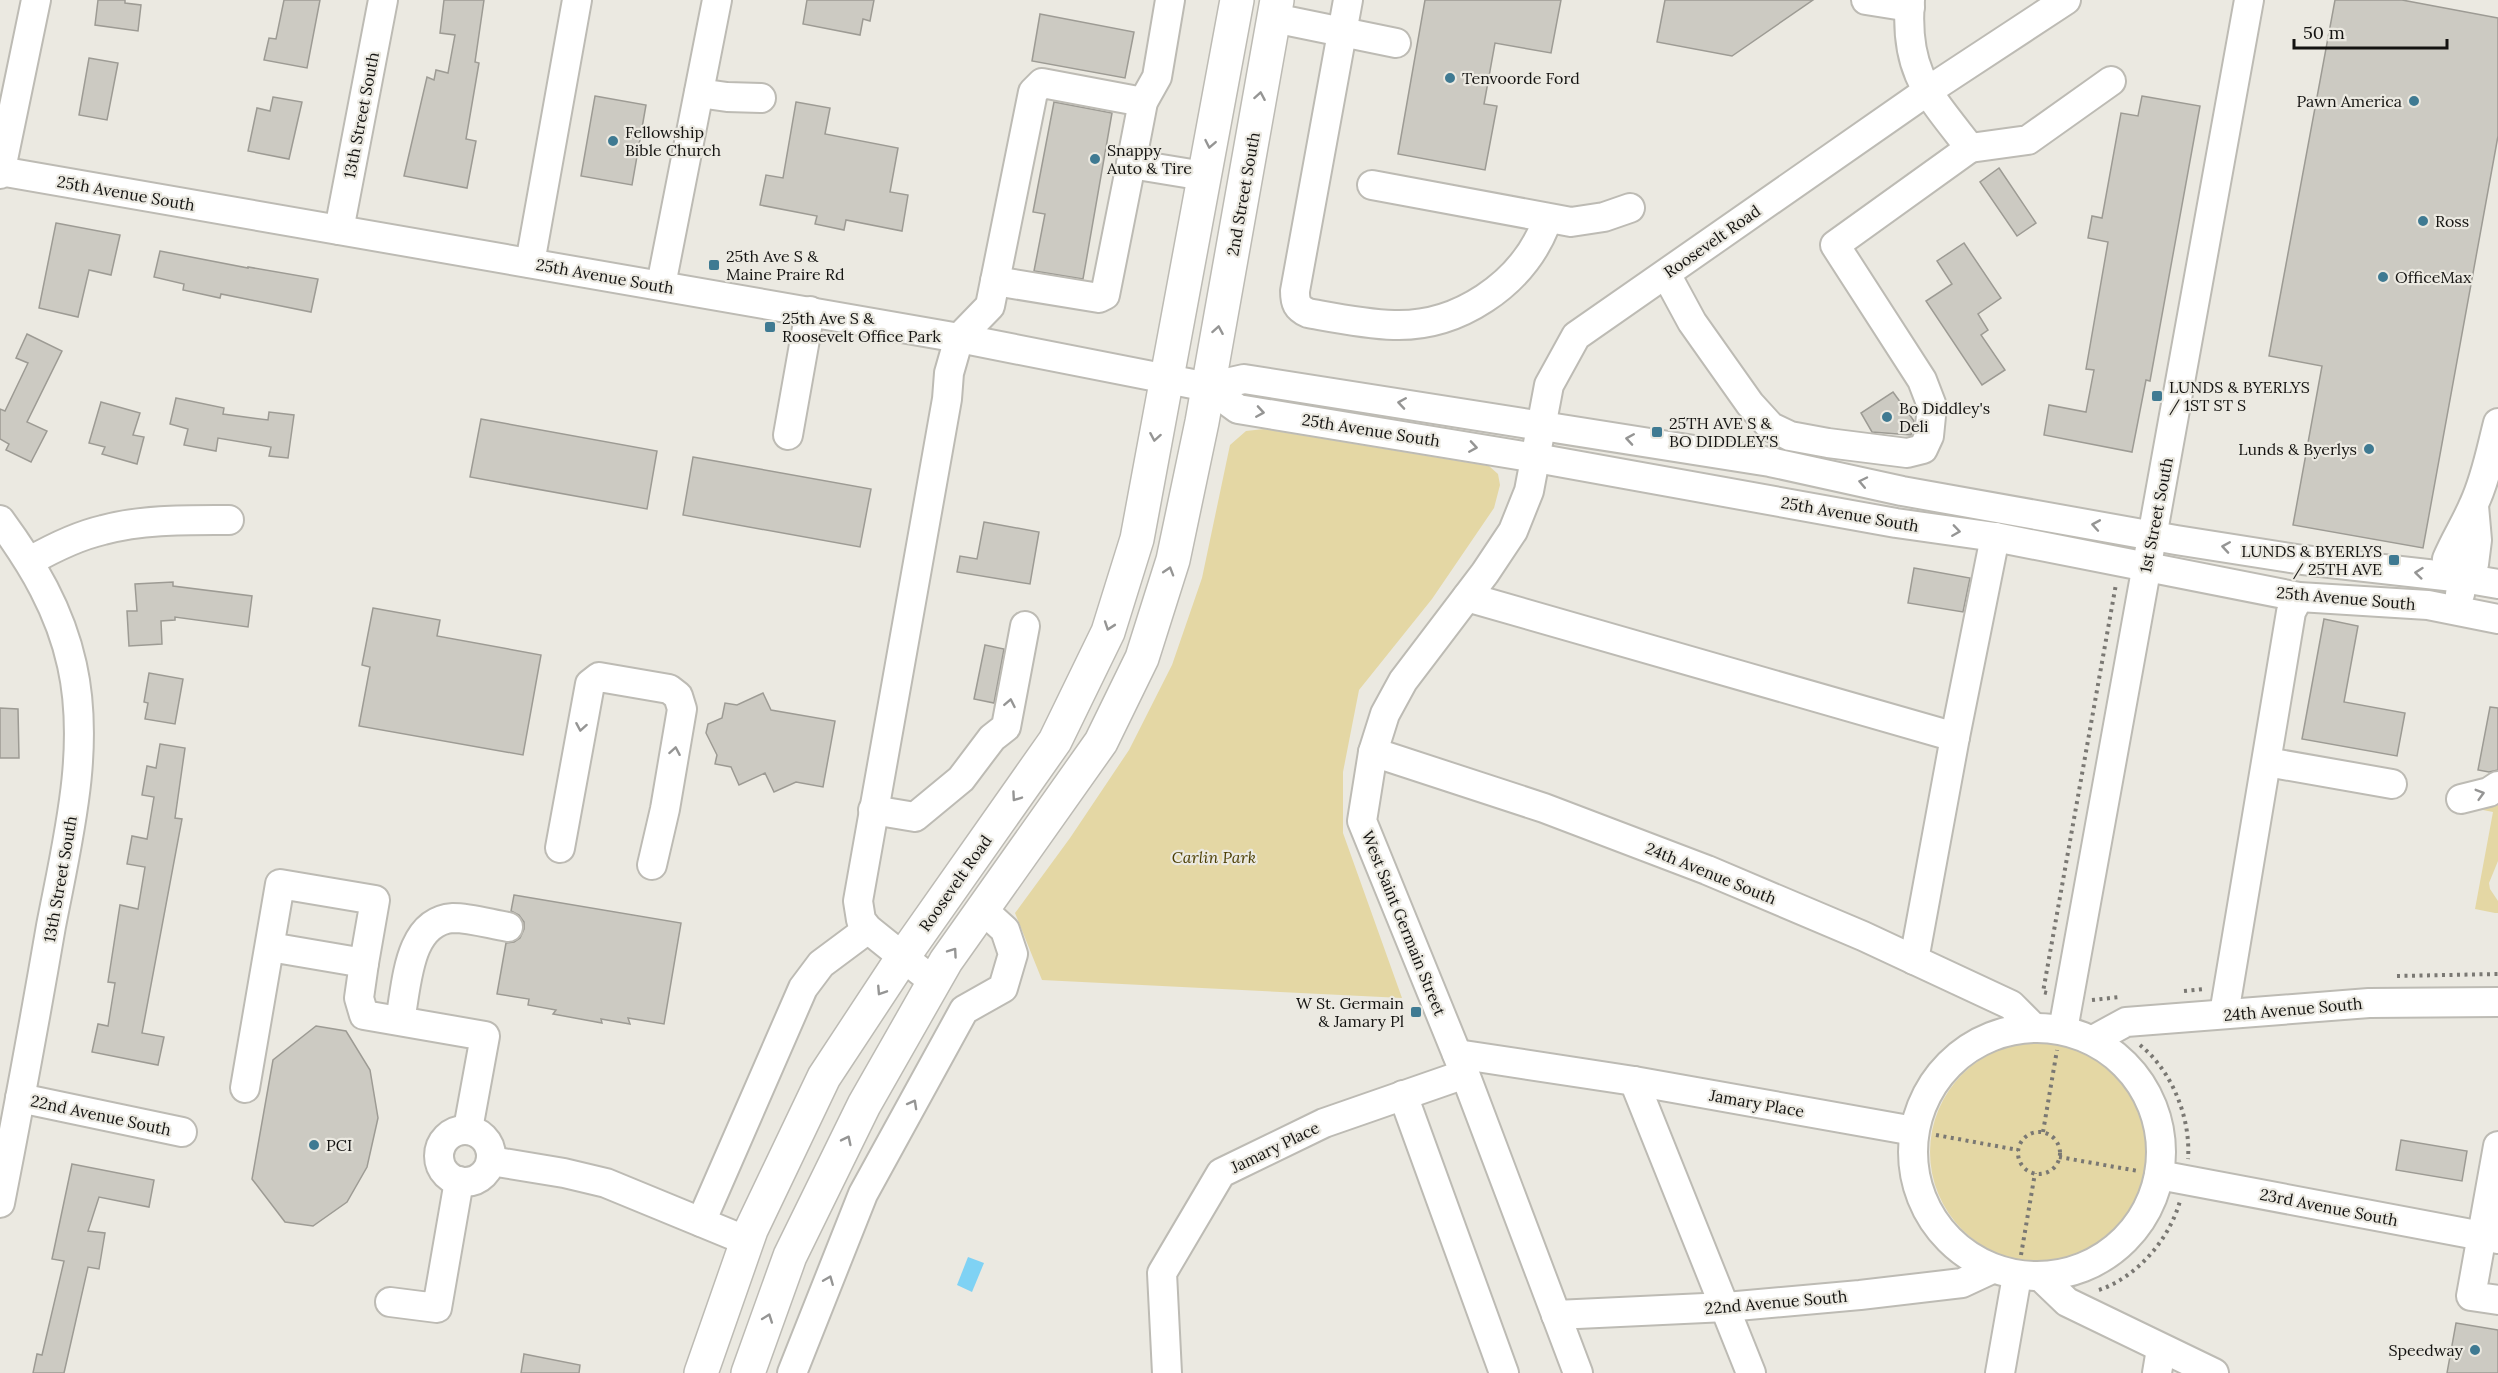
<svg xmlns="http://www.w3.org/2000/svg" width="2498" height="1373" font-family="Lora,serif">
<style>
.green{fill:#e4d7a4}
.water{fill:#7fd2f4}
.building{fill:#cccac2;stroke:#9d9b94;stroke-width:1.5}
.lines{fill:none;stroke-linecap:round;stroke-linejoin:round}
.minor-casing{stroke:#bdbbb4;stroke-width:32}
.major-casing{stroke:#bdbbb4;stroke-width:36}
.path{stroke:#7a7873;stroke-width:4;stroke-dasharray:3 4.5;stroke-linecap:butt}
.minor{stroke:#fff;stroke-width:28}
.major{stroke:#fff;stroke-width:33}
.oneway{stroke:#959594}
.poi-dot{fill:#3f7a92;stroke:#ebe9e1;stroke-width:2}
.labels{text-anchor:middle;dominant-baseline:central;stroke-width:4.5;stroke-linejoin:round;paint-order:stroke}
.poi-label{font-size:16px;fill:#141311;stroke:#ebe9e1;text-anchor:start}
.street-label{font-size:16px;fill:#141311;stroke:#ebe9e1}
.park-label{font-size:16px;font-style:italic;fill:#4b3e02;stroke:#ebe9e1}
</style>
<rect width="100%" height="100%" fill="#ebe9e1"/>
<g class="green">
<polygon points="1264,429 1489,466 1498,474 1500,485 1494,508 1432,599 1359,690 1343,772 1343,833 1402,998 1042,980 1015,913 1070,838 1129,750 1172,665 1202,578 1230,445 1246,431"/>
<polygon points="2498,797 2498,861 2489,883 2490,889 2498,901 2498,913 2495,913 2475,909 2493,812 2478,809"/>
<circle cx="2040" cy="1152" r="110"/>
</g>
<polygon class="water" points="968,1257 984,1263 972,1292 957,1285"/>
<g class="building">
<polygon points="98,0 125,0 125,3 141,5 138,31 95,25"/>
<polygon points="284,0 320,0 307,68 264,60 269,38 276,39"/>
<polygon points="444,0 484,0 475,62 479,63 466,139 476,141 467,188 404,176 427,77 434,80 436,70 448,73 455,35 440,33"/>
<polygon points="807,0 874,0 870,21 863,19 860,35 803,24"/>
<polygon points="1425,0 1561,0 1551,53 1495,43 1484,104 1497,106 1485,170 1398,154"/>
<polygon points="1665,0 1813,0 1732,56 1657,42"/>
<polygon points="2335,0 2402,0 2498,18 2498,136 2423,548 2293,525 2322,366 2269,356"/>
<polygon points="1040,14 1134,32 1125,78 1032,61"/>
<polygon points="89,58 118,63 107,120 79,115"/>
<polygon points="595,96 646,105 632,185 581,176"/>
<polygon points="2142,96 2200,106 2150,381 2146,380 2132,452 2044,435 2049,405 2086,412 2094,370 2086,369 2108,242 2088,238 2092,216 2102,218 2121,113 2138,116"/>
<polygon points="273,97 302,102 289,159 248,151 257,108 270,111"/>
<polygon points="796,102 830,108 825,134 898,148 890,192 908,195 902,231 846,220 844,230 815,224 817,216 760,205 766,175 783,178"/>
<polygon points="1054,102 1112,113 1083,279 1034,271 1045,214 1033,212"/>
<polygon points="1999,168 2036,223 2017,236 1980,182"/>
<polygon points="56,223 120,235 111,275 89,270 78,317 39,308"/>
<polygon points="1964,243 2001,298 1978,314 1988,330 1981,335 2005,370 1982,385 1926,301 1952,284 1937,261"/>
<polygon points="160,251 248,268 248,267 318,279 311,312 221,294 220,298 183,290 184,284 154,277"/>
<polygon points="27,334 62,351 27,422 47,431 31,462 6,450 9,444 0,439 0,409 5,411 28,363 16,358"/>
<polygon points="1893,392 1914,421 1911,435 1872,432 1861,413"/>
<polygon points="176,398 224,408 223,414 268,420 269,412 294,415 288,458 269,456 271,447 218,438 216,451 184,445 188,429 170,424"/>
<polygon points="101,402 140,413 133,435 144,437 137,464 102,454 105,447 89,443"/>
<polygon points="481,419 657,451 647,509 470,477"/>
<polygon points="693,457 871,489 860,547 683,515"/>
<polygon points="984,522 1039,532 1030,584 957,572 960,556 977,559"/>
<polygon points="1914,568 1970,578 1963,612 1908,603"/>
<polygon points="173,582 173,586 252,596 248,627 175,617 175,620 161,621 162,644 129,646 127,611 137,611 135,584"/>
<polygon points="373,608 440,620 437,636 541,655 523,755 359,726 370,667 362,665"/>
<polygon points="2324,619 2358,626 2344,702 2405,713 2397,756 2302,739"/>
<polygon points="985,645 1004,649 994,703 974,699"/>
<polygon points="149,673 183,679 175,724 145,719 148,703 144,702"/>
<polygon points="763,693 771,710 835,721 823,787 796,782 774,792 765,773 739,785 731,767 715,764 717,755 706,733 708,724 722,718 725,703 737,705"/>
<polygon points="2490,707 2498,708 2498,770 2489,772 2478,770"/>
<polygon points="0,708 18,709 19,758 0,758"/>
<polygon points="160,744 185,748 175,818 182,819 142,1033 164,1037 158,1065 92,1052 98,1024 108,1026 115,983 108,982 120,905 138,909 145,867 127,864 132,836 147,839 154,797 142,795 147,766 156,768"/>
<polygon points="514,895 681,923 664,1024 628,1018 630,1024 601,1019 602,1023 553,1014 556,1010 528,1005 529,999 497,994 506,943 514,942 520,938 524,929 524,922 519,915 511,911"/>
<polygon points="316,1026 346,1031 370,1070 378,1118 367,1167 347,1202 313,1226 285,1222 252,1179 273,1060"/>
<polygon points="2401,1140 2467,1151 2462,1181 2396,1170"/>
<polygon points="72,1164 154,1180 149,1207 99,1197 88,1231 105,1233 99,1269 88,1267 64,1373 33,1373 37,1354 42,1355 64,1261 52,1259"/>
<polygon points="2456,1323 2498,1330 2498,1373 2447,1373"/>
<polygon points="524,1354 580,1365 579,1373 521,1373"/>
</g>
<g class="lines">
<g class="minor-casing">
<g id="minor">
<polyline points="1170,0 1157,77 1143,102 1131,164 1204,176"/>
<path d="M1348,0L1295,291C1295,303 1297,308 1308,313C1336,318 1365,324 1394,325C1458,327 1521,285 1545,226"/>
<polyline points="1866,0 1910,7"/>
<polyline points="1274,18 1396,43"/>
<polyline points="699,93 727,97 761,98"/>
<polyline points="1970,148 2028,140 2111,81"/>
<polyline points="0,171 959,338 1208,387 1244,379 1770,462 1902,491 2176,540 2303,560 2463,578 2498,584"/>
<polyline points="0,174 36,0"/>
<polyline points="1372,185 1571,222 1604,217 1630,208"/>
<polyline points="339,230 383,0"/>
<polyline points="530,263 577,0"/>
<path d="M1666,274L1692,322L1750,404L1771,427L1790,436L1828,443L1907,453L1923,449L1929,436L1932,406L1922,380L1835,245L1970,148C1929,95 1904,72 1910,0"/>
<polyline points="995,281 1099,298 1105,295 1131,164"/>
<polyline points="661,285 717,0"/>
<polyline points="1208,387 1238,409 1536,458 1896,523 1995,537 2299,597 2428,605 2498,619"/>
<polyline points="788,435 810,311"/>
<path d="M0,520C33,565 60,610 72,665C91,750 67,843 51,926C35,1019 18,1111 0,1203"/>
<path d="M30,561C53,548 77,536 103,530C143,519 187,520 229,520"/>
<path d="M2463,578L2447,559C2455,540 2466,523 2474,504C2486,478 2491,450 2498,423"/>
<polyline points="2460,594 2463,578 2474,564 2477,540 2474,506"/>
<polyline points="1467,597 1955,737"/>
<polyline points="1373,752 1544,808 1707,870 1863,936 2011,1005 2033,1027"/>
<polyline points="2267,762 2392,784"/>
<polyline points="2461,799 2489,792 2498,786"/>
<polyline points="873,810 915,817 961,779 992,738 1006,727 1025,626"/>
<polyline points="560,848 590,684 599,677 669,689 678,696 682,709 665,809 652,865"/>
<polyline points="1914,960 1955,737 1995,537"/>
<polyline points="364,963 359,998 364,1015 485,1036 468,1129"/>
<polyline points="934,982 868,929 861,920 858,901 947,399 949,373 959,338 990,306 1033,92 1042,83 1143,102"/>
<polyline points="2224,1014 2291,612 2299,597"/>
<path d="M400,1020C407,987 407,921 453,918C471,918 490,924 508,927"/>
<circle cx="2037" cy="1152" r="124"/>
<polyline points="2063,1030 2249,0"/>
<polyline points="2093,1040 2126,1022 2369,1003 2498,1002"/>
<polyline points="1457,1054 1634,1081 1914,1131"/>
<polyline points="1634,1081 1751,1373"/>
<polyline points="245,1088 280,884 375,900 364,963 270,947"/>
<polyline points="1403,1095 1504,1373"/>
<polyline points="20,1098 182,1132"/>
<circle cx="465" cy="1156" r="26"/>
<polyline points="2498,1146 2471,1296 2498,1300"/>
<polyline points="491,1161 564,1173 606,1183 747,1241"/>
<polyline points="2159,1175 2498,1239"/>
<polyline points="701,1222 803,988 821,964 868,929"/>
<polyline points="2041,1277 2067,1302 2214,1373"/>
<polyline points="390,1302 437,1308 459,1181"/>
<polyline points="1556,1315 1726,1307 1860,1295 1962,1283 1992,1269"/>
<polyline points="792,1373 863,1194 964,1010 1003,988 1013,954 1005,930 982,909"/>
<polyline points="1167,1373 1162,1273 1221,1173 1324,1123 1465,1074"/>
<polyline points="1578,1373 1465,1074 1362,821 1373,752 1385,714 1403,681 1485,573 1513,531 1529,491 1549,385 1576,336 1926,92 2066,0"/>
<polyline points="2000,1373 2017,1276"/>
<polyline points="2157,1373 2161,1349"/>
</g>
</g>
<g class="major-casing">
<g id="major">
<polyline points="701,1373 751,1230 824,1077 903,957 1055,741 1108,632 1137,539 1237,0"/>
<polyline points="748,1373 790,1256 864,1105 946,961 1101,742 1142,658 1173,560 1202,422 1277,0"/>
</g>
</g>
<g class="path">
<polyline points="2397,976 2498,974"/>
<polyline points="2184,991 2204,989"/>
<polyline points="2047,993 2043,992 2116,584"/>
<polyline points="2092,1000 2120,997"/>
<path d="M2140,1045C2172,1071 2191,1118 2188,1159"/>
<polyline points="2043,1132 2057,1050"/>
<circle cx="2039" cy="1153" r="21"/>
<polyline points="1936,1135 2018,1150"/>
<polyline points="2059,1157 2138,1171"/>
<polyline points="2021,1255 2035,1173"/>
<path d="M2099,1290C2137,1277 2169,1240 2180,1201"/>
</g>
<use href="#minor" class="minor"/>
<use href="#major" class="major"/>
</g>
<defs><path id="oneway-chevron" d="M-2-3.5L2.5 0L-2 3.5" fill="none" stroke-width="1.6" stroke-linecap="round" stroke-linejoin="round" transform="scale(1.5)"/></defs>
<g class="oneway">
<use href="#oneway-chevron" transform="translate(1260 96) rotate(-80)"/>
<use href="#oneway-chevron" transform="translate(1210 144) rotate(101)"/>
<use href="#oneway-chevron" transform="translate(1218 330) rotate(-80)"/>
<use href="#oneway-chevron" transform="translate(1402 403) rotate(-171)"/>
<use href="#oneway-chevron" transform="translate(1260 412) rotate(9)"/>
<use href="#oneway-chevron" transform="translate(1155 437) rotate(100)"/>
<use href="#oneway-chevron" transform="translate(1630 439) rotate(-171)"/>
<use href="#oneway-chevron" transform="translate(1473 447) rotate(9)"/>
<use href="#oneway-chevron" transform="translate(1863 482) rotate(-168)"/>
<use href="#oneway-chevron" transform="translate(2096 525) rotate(-170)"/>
<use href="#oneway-chevron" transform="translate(1956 531) rotate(8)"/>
<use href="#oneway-chevron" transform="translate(2226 547) rotate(-171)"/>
<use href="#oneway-chevron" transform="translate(1169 571) rotate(-73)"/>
<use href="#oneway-chevron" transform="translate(2419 573) rotate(-174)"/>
<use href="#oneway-chevron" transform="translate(1109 626) rotate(109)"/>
<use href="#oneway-chevron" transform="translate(1010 703) rotate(-79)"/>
<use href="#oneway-chevron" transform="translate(581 727) rotate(100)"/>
<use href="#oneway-chevron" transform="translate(675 751) rotate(-80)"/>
<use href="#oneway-chevron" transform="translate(2480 794) rotate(-16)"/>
<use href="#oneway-chevron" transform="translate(1016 797) rotate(125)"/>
<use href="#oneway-chevron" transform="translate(953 952) rotate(-55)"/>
<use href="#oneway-chevron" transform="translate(881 991) rotate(123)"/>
<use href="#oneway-chevron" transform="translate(913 1104) rotate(-61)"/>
<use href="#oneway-chevron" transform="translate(847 1140) rotate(-64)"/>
<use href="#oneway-chevron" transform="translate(829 1280) rotate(-68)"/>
<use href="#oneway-chevron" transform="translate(768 1318) rotate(-70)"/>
</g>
<g class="poi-dot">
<circle cx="1450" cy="78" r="6"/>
<circle cx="2414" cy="101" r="6"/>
<circle cx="613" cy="141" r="6"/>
<circle cx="1095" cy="159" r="6"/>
<circle cx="2423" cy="221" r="6"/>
<rect x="708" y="259" width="12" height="12" rx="3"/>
<circle cx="2383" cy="277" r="6"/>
<rect x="764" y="321" width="12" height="12" rx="3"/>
<rect x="2151" y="390" width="12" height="12" rx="3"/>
<circle cx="1887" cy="417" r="6"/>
<rect x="1651" y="426" width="12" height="12" rx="3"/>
<circle cx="2369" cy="449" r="6"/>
<rect x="2388" y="554" width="12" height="12" rx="3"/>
<rect x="1410" y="1006" width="12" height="12" rx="3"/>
<circle cx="314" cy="1145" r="6"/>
<circle cx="2475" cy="1350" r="6"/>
</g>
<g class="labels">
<g class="poi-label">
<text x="1462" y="78">Tenvoorde Ford</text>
<text x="2402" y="101" text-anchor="end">Pawn America</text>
<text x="625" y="132">Fellowship<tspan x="625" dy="18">Bible Church</tspan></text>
<text x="1107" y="150">Snappy<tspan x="1107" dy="18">Auto &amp; Tire</tspan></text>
<text x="2435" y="221">Ross</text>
<text x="726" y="256">25th Ave S &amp;<tspan x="726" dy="18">Maine Praire Rd</tspan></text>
<text x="2395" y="277">OfficeMax</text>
<text x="782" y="318">25th Ave S &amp;<tspan x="782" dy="18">Roosevelt Office Park</tspan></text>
<text x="2169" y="387">LUNDS &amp; BYERLYS<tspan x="2169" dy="18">/ 1ST ST S</tspan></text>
<text x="1899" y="408">Bo Diddley's<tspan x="1899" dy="18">Deli</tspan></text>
<text x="1669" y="423">25TH AVE S &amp;<tspan x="1669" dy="18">BO DIDDLEY'S</tspan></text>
<text x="2357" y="449" text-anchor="end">Lunds &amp; Byerlys</text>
<text x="2382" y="551" text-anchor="end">LUNDS &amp; BYERLYS<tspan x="2382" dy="18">/ 25TH AVE</tspan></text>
<text x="1404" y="1003" text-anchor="end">W St. Germain<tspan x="1404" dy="18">&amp; Jamary Pl</tspan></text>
<text x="326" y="1145">PCI</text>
<text x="2463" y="1350" text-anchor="end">Speedway</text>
</g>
<g class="street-label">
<text transform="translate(361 115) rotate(-79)">13th Street South</text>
<text transform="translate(126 193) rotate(10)">25th Avenue South</text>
<text transform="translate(1243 194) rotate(-80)">2nd Street South</text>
<text transform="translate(1712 241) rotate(-35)">Roosevelt Road</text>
<text transform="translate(605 276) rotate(10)">25th Avenue South</text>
<text transform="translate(1371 430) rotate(9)">25th Avenue South</text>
<text transform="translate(1850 514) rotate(10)">25th Avenue South</text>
<text transform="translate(2156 515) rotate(-79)">1st Street South</text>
<text transform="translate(2346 598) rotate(5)">25th Avenue South</text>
<text transform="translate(1711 873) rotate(22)">24th Avenue South</text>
<text transform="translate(60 879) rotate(-80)">13th Street South</text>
<text transform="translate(955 883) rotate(-55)">Roosevelt Road</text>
<text transform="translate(1404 923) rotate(68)">West Saint Germain Street</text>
<text transform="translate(2293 1009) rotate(-5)">24th Avenue South</text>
<text transform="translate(1757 1103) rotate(10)">Jamary Place</text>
<text transform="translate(101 1115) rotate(12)">22nd Avenue South</text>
<text transform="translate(1275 1147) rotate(-26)">Jamary Place</text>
<text transform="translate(2329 1207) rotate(11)">23rd Avenue South</text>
<text transform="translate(1776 1302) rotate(-5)">22nd Avenue South</text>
</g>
<g class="park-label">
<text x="1214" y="857">Carlin Park</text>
</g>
</g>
<path d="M2294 39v9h153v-9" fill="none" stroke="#141311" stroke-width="3"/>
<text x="2303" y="39" font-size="18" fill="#141311" stroke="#ebe9e1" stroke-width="4.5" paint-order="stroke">50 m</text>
</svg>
